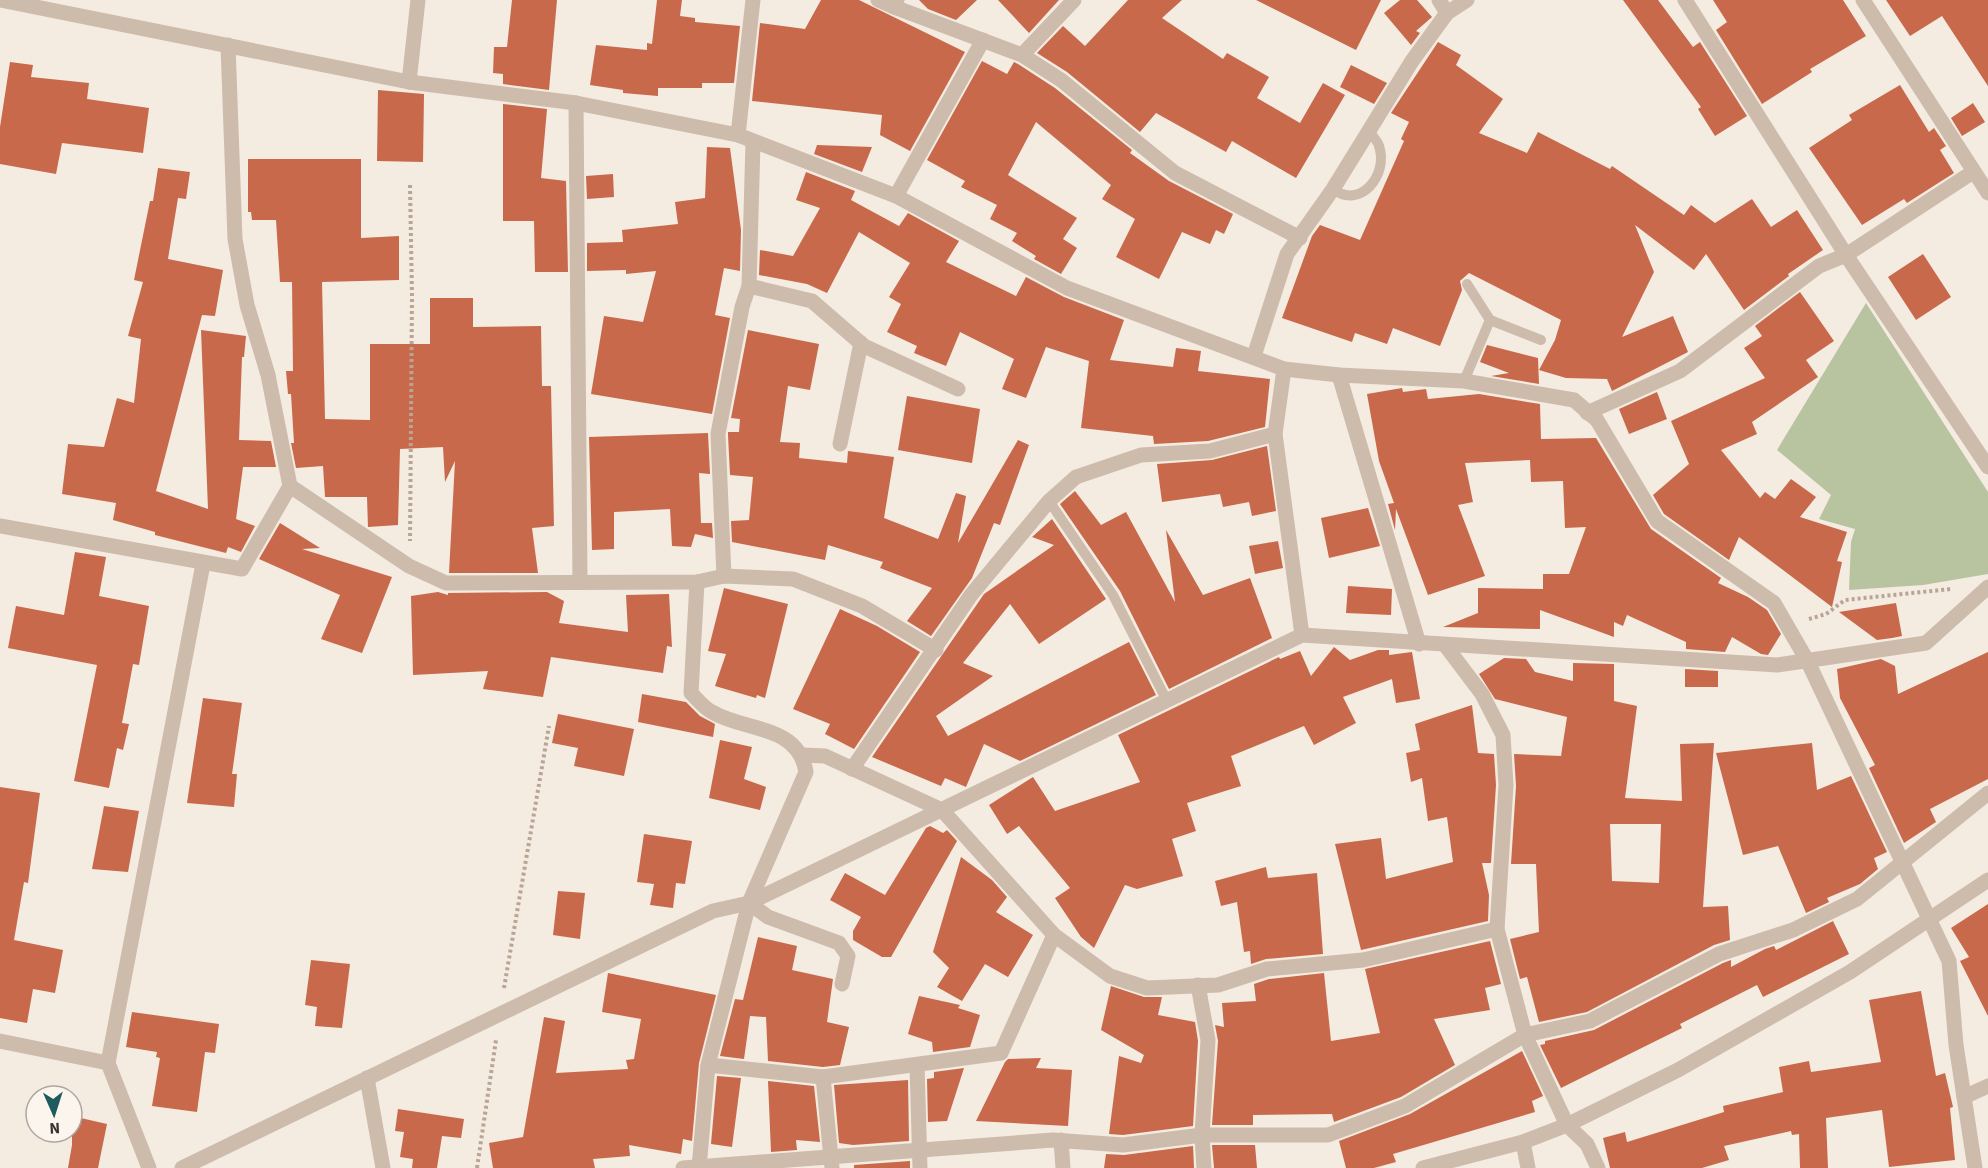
<svg xmlns="http://www.w3.org/2000/svg" width="1988" height="1168" font-family="'Source Sans 3',sans-serif">
<style>
.green{fill:#b8c4a0}
.building{fill:#c8694b;fill-rule:evenodd}
.lines{fill:none;stroke-linecap:round;stroke-linejoin:round}
.path{stroke:#b9a596;stroke-width:4;stroke-dasharray:3 3;stroke-linecap:butt}
.service{stroke:#cdbbac;stroke-width:10}
.minor{stroke:#cdbbac;stroke-width:15}
.tertiary{stroke:#cdbbac;stroke-width:15}
</style>
<rect width="100%" height="100%" fill="#f4ebe1"/>
<polygon class="green" points="1866,303 1988,492 1988,574 1923,585 1849,590 1851,542 1855,529 1819,519 1831,495 1777,450"/>
<g class="building">
<polygon points="512,0 557,0 549,90 503,84 503,74 493,73 494,47 507,47"/>
<polygon points="657,0 682,0 680,16 695,18 695,22 740,26 734,83 702,83 702,88 658,88 658,96 623,93 623,90 590,85 596,45 647,50 647,43 652,44"/>
<polygon points="821,0 859,0 965,52 910,151 880,135 882,115 752,101 760,23 805,29"/>
<polygon points="919,0 977,0 956,20 928,9"/>
<polygon points="998,0 1059,0 1029,33"/>
<polygon points="1128,0 1182,0 1162,18 1223,59 1227,53 1269,77 1257,98 1300,123 1323,83 1345,95 1296,178 1232,141 1226,152 1156,113 1140,132 1067,72 1037,53 1063,26 1085,46"/>
<polygon points="1256,0 1381,0 1356,50"/>
<polygon points="1400,0 1417,0 1432,17 1416,31 1420,33 1411,45 1384,13"/>
<polygon points="1623,0 1658,0 1693,47 1700,42 1747,116 1715,136 1698,109 1701,107"/>
<polygon points="1713,0 1843,0 1866,36 1810,69 1812,72 1762,104 1716,30 1727,22"/>
<polygon points="1886,0 1988,0 1988,86 1942,16 1910,36"/>
<polygon points="1438,42 1461,55 1456,65 1503,99 1479,133 1527,153 1538,132 1610,169 1612,166 1684,215 1691,205 1715,223 1752,199 1771,227 1797,210 1823,250 1788,274 1789,276 1744,310 1706,254 1694,270 1635,225 1654,272 1622,337 1673,316 1688,352 1612,391 1607,379 1566,378 1539,370 1555,340 1561,320 1469,273 1460,281 1462,290 1440,346 1393,328 1387,344 1355,333 1352,342 1282,318 1312,236 1320,225 1360,240 1404,141 1401,139 1409,122 1391,113"/>
<polygon points="982,61 1007,74 1014,62 1018,64 1055,88 1132,150 1130,153 1169,181 1233,214 1224,234 1216,230 1210,244 1182,232 1159,279 1116,257 1135,219 1102,199 1111,185 1036,122 1008,175 1077,218 1063,239 1077,248 1061,274 1034,259 1036,256 1012,241 1017,233 990,219 997,205 961,187 965,181 927,160"/>
<polygon points="10,62 33,65 31,77 89,83 87,99 149,108 143,153 62,143 56,174 0,164 0,127"/>
<polygon points="1351,65 1387,83 1374,104 1340,87"/>
<polygon points="1900,85 1929,132 1934,128 1946,146 1940,150 1954,173 1907,203 1904,199 1862,225 1809,148 1852,120 1849,115"/>
<polygon points="378,90 424,94 423,162 377,161"/>
<polygon points="1973,103 1985,122 1962,136 1951,118"/>
<polygon points="503,104 547,109 541,178 566,181 568,272 535,272 534,221 503,221"/>
<polygon points="817,145 872,147 862,172 814,154"/>
<polygon points="707,147 730,148 741,230 740,271 724,268 715,315 730,318 712,414 591,394 604,316 643,322 656,271 626,274 626,270 587,271 587,243 623,242 622,230 678,224 675,202 705,198"/>
<polygon points="248,159 361,159 361,238 399,236 399,280 322,282 325,419 370,420 370,344 430,344 430,298 473,298 473,327 541,326 542,386 551,386 554,526 532,528 538,573 449,573 455,461 445,482 443,447 400,449 398,525 368,527 367,497 325,497 323,466 296,468 291,443 294,443 291,394 288,394 286,371 293,371 292,282 280,282 276,220 252,220 251,212 248,212"/>
<polygon points="158,168 190,172 186,199 178,198 168,259 223,270 215,316 202,315 156,491 208,509 201,330 246,336 244,357 242,357 239,440 271,441 276,467 243,467 236,519 255,526 241,552 228,547 226,553 155,535 155,532 113,520 116,503 62,494 68,444 104,447 117,398 134,403 141,339 128,336 143,282 134,280 150,201 153,201"/>
<polygon points="806,172 855,191 851,200 899,226 908,213 959,241 946,262 1016,296 1026,277 1064,297 1124,320 1110,360 1173,367 1176,348 1201,351 1198,371 1270,379 1265,427 1208,441 1154,444 1153,436 1081,428 1089,361 1046,347 1026,398 1002,389 1014,359 960,332 946,366 914,353 917,346 887,332 901,304 889,297 910,263 859,232 827,293 807,284 759,275 760,250 793,256 820,208 796,200"/>
<polygon points="613,174 614,197 587,199 586,176"/>
<polygon points="1923,254 1951,297 1916,320 1888,277"/>
<polygon points="1800,292 1834,341 1806,360 1818,377 1752,422 1757,434 1721,450 1760,498 1765,492 1775,499 1791,479 1816,497 1800,517 1847,532 1837,561 1842,562 1832,607 1739,537 1729,560 1664,514 1653,495 1689,464 1671,421 1765,378 1744,348 1762,336 1755,326"/>
<polygon points="748,330 819,344 810,390 788,386 780,442 800,443 799,458 847,463 848,451 894,457 884,518 938,539 956,493 966,496 958,543 1018,440 1029,445 1000,525 994,523 972,578 931,636 907,621 932,588 880,568 883,562 828,545 825,560 732,542 731,521 749,520 753,477 730,475 728,435 728,432 739,432 740,419 731,418"/>
<polygon points="1487,345 1538,358 1539,384 1491,376 1509,373 1480,362"/>
<polygon points="1402,388 1403,392 1426,389 1428,399 1479,394 1540,404 1541,439 1596,438 1651,529 1721,578 1718,583 1748,597 1767,610 1781,634 1768,655 1761,654 1732,637 1725,652 1686,649 1686,642 1627,615 1623,626 1614,622 1614,637 1540,610 1540,629 1443,627 1478,613 1478,588 1543,589 1543,574 1569,574 1586,527 1565,528 1563,481 1531,482 1530,460 1465,463 1473,502 1458,505 1485,576 1428,595 1396,509 1395,530 1388,504 1394,503 1379,461 1367,394"/>
<polygon points="1657,392 1667,419 1629,434 1619,409"/>
<polygon points="907,396 980,409 972,463 898,450"/>
<polygon points="708,433 710,474 699,473 701,523 712,523 713,538 695,534 691,547 672,546 670,509 614,512 614,549 592,550 589,437"/>
<polygon points="1267,446 1276,511 1252,516 1249,502 1223,507 1220,494 1162,502 1157,464 1212,460"/>
<polygon points="1075,491 1101,525 1126,512 1175,602 1166,530 1203,595 1250,578 1272,638 1169,689 1120,591 1060,504"/>
<polygon points="1368,508 1380,546 1329,558 1321,518"/>
<polygon points="1052,519 1106,599 1039,644 1010,604 963,663 993,676 936,716 948,736 1129,642 1156,695 1020,761 984,744 966,787 945,778 941,786 872,757 984,594 1054,545 1032,537"/>
<polygon points="280,523 320,548 302,549 392,577 362,653 321,639 340,595 259,559"/>
<polygon points="1278,541 1283,568 1255,574 1249,546"/>
<polygon points="75,552 106,557 99,596 149,606 139,665 133,664 122,723 129,724 123,750 117,748 109,788 74,781 97,665 8,648 16,606 64,615"/>
<polygon points="1348,586 1392,589 1391,615 1346,613"/>
<polygon points="724,588 788,604 765,698 757,695 756,698 715,686 726,654 708,651"/>
<polygon points="438,592 448,595 448,593 547,592 564,601 559,623 628,632 626,595 669,594 672,647 667,646 663,673 551,657 543,697 483,689 488,671 413,675 411,596"/>
<polygon points="1896,603 1902,636 1892,638 1877,640 1839,612"/>
<polygon points="840,609 877,626 920,652 854,749 825,734 830,724 793,709"/>
<polygon points="1334,647 1350,660 1378,650 1389,650 1389,655 1412,652 1420,699 1396,703 1392,679 1343,697 1356,723 1314,745 1304,726 1231,756 1241,786 1187,803 1196,831 1172,839 1183,876 1137,889 1125,885 1094,948 1081,937 1055,898 1070,888 1019,826 1007,834 989,805 1033,777 1055,811 1140,782 1118,735 1279,657 1280,659 1300,651 1311,676"/>
<polygon points="1988,652 1988,779 1930,809 1936,822 1904,843 1869,768 1875,765 1840,698 1837,669 1881,659 1895,666 1898,694"/>
<path d="M1504,658L1526,659L1535,672L1573,681V663L1614,664V701L1637,706L1625,798L1682,801L1680,744L1714,743L1703,907L1728,906L1730,940L1714,945L1587,1012L1539,1022L1527,977L1520,979L1510,939L1539,932L1536,864H1511L1516,786L1514,754L1561,756L1567,717L1495,699L1479,674ZM1610,824H1661L1659,883L1612,881Z"/>
<polygon points="1685,669 1718,671 1718,687 1685,687"/>
<polygon points="642,694 686,702 700,716 715,724 713,737 638,722"/>
<polygon points="203,698 242,703 232,774 237,774 234,807 187,803"/>
<polygon points="1472,705 1478,753 1494,754 1496,785 1491,863 1482,863 1489,895 1488,921 1361,950 1335,844 1381,838 1386,879 1453,862 1447,817 1428,821 1422,778 1411,782 1406,753 1420,750 1415,724"/>
<polygon points="558,714 634,729 624,776 574,766 578,748 552,743"/>
<polygon points="720,740 752,747 744,779 766,787 760,810 709,798"/>
<polygon points="1812,743 1817,790 1851,776 1887,852 1874,858 1878,869 1860,884 1827,898 1829,902 1806,913 1778,846 1743,855 1716,753"/>
<polygon points="0,787 40,793 28,883 24,882 14,940 63,950 55,993 33,989 27,1023 0,1018"/>
<polygon points="104,806 139,811 128,872 92,869"/>
<polygon points="930,826 943,833 947,830 957,841 891,957 882,957 853,940 853,931 861,917 830,900 845,873 885,895 926,828"/>
<polygon points="644,834 692,841 685,884 676,883 673,908 650,905 654,884 637,882"/>
<polygon points="961,857 992,880 1007,897 996,912 1033,935 1008,977 985,964 962,1001 937,987 949,968 933,952"/>
<polygon points="1266,867 1268,878 1317,873 1323,954 1266,959 1251,964 1250,951 1244,952 1237,902 1221,906 1215,881"/>
<polygon points="558,891 585,893 580,939 553,935"/>
<polygon points="1988,904 1988,1016 1960,961 1969,957 1951,928"/>
<polygon points="1833,921 1849,954 1763,997 1757,985 1680,1024 1682,1028 1561,1088 1540,1045 1545,1044 1545,1041 1594,1030 1723,963 1731,960 1731,967 1765,949 1774,946 1776,950"/>
<polygon points="758,937 797,946 792,970 833,979 827,1022 849,1027 840,1065 823,1067 768,1061 766,1017 750,1016 744,1059 720,1056 735,999 743,1000"/>
<polygon points="1490,941 1501,984 1485,988 1490,1010 1434,1019 1455,1065 1401,1097 1334,1122 1332,1114 1253,1115 1253,1125 1212,1125 1218,1041 1215,1025 1224,1027 1222,1003 1256,1001 1254,984 1269,979 1324,973 1331,1041 1380,1033 1365,969"/>
<polygon points="311,960 350,964 342,1028 315,1026 317,1007 305,1005"/>
<polygon points="608,973 716,995 699,1063 692,1141 683,1139 681,1154 629,1145 630,1156 593,1159 595,1168 493,1168 489,1143 523,1137 544,1017 565,1021 556,1073 628,1069 626,1060 634,1059 641,1019 602,1012"/>
<polygon points="1111,986 1144,997 1162,997 1158,1015 1195,1022 1198,1041 1193,1126 1123,1135 1109,1134 1119,1056 1141,1063 1144,1055 1101,1030"/>
<polygon points="1921,991 1936,1076 1945,1073 1953,1107 1950,1108 1955,1160 1889,1167 1882,1110 1826,1118 1828,1168 1800,1168 1799,1134 1792,1135 1791,1131 1724,1146 1729,1160 1702,1168 1610,1168 1603,1138 1625,1132 1627,1142 1724,1112 1723,1106 1783,1092 1779,1067 1809,1061 1811,1072 1881,1062 1869,1000"/>
<polygon points="919,996 960,1005 958,1008 980,1015 970,1047 933,1052 932,1042 908,1034"/>
<polygon points="132,1012 219,1024 215,1053 205,1052 197,1112 152,1106 160,1058 156,1057 157,1052 126,1047"/>
<polygon points="1522,1051 1543,1096 1532,1101 1535,1112 1393,1154 1396,1162 1374,1168 1346,1168 1339,1141 1410,1114"/>
<polygon points="1041,1058 1036,1068 1072,1070 1068,1126 976,1121 1005,1062 1008,1059"/>
<polygon points="964,1068 947,1121 928,1122 927,1079 934,1078 934,1072"/>
<polygon points="717,1076 741,1078 732,1147 711,1144"/>
<polygon points="908,1080 909,1141 853,1145 839,1143 834,1085"/>
<polygon points="768,1081 814,1086 820,1142 796,1140 797,1150 771,1152"/>
<polygon points="398,1109 464,1119 461,1138 442,1136 437,1168 412,1168 413,1159 400,1157 404,1132 395,1131"/>
<polygon points="72,1116 107,1124 98,1168 68,1168 72,1145"/>
<polygon points="1212,1145 1255,1145 1257,1168 1214,1168"/>
<polygon points="1193,1146 1194,1168 1104,1168 1106,1154 1124,1155"/>
<polygon points="910,1161 910,1168 854,1168 854,1165"/>
</g>
<g class="lines">
<g class="path">
<polyline points="410,185 412,296 410,541"/>
<polyline points="1809,619 1826,614 1845,600 1951,589"/>
<polyline points="504,988 549,726"/>
<polyline points="477,1168 496,1040"/>
</g>
<g class="service">
<path d="M1333,189C1360,210 1389,175 1379,146C1378,141 1372,136 1369,131"/>
<polyline points="1467,284 1490,320"/>
<polyline points="1464,381 1490,320 1541,340"/>
<polyline points="1049,501 1113,595 1167,701"/>
</g>
<g class="minor">
<polyline points="1,0 409,82 576,103 738,135 896,196 1067,288 1284,369 1339,375 1464,381 1574,400 1597,420 1657,521 1774,603 1808,662 1949,961 1956,1045 1975,1168"/>
<polyline points="878,0 894,7"/>
<polyline points="897,0 894,7 1022,55 1061,80 1175,173 1300,238"/>
<polyline points="1439,0 1447,13"/>
<polyline points="1685,0 1846,255 1988,467"/>
<polyline points="1863,0 1988,193"/>
<polyline points="228,45 235,239 247,305 268,375 290,486 409,566 446,583 697,582 724,576 793,579 862,606 936,650"/>
<polyline points="1022,55 1074,0"/>
<polyline points="409,82 418,0"/>
<polyline points="576,103 580,582"/>
<polyline points="738,135 753,0"/>
<polyline points="896,196 983,40"/>
<polyline points="749,286 812,301 864,346 958,389"/>
<polyline points="1254,356 1287,254 1333,189 1412,61 1447,13 1467,0"/>
<polyline points="1339,375 1419,644"/>
<polyline points="1587,413 1680,371 1819,266 1846,255 1973,172"/>
<polyline points="1275,434 1302,635"/>
<polyline points="840,444 861,343"/>
<polyline points="0,526 242,569 290,486"/>
<polyline points="724,576 718,434 742,307 749,286 753,142"/>
<path d="M697,582L691,693C697,699 704,708 712,712C746,732 798,724 806,772L749,903L708,1065L699,1168"/>
<polyline points="1445,645 1482,694 1503,735 1506,785 1497,929 1525,1035 1567,1125 1587,1144 1598,1168"/>
<polyline points="803,755 825,756 942,810 1054,935 1110,976 1147,988 1218,985 1267,969 1363,960 1497,929"/>
<polyline points="852,769 971,595 1049,501 1076,477 1141,455 1210,451 1275,434 1284,369"/>
<polyline points="749,903 768,917 839,943 848,956 842,984"/>
<polyline points="1198,985 1208,1040 1202,1135 1204,1168"/>
<polyline points="0,1041 108,1063 149,1168"/>
<polyline points="108,1063 203,564"/>
<polyline points="708,1065 823,1077 1001,1053 1054,935"/>
<polyline points="917,1065 920,1168"/>
<polyline points="823,1077 832,1168"/>
<polyline points="367,1078 383,1168"/>
<polyline points="1964,1097 1988,1086"/>
<polyline points="1061,1140 1063,1168"/>
<polyline points="1523,1142 1528,1168"/>
<polyline points="182,1168 713,911 749,903 1302,635 1777,665 1926,643 1988,587"/>
<polyline points="683,1168 1053,1140 1123,1145 1202,1135 1328,1135 1405,1106 1525,1035 1590,1021 1719,954 1793,930 1857,899 1988,793"/>
</g>
<polyline class="tertiary" points="1423,1168 1523,1142 1567,1125 1678,1070 1850,972 1988,880"/>
</g>
<g transform="translate(54 1114) rotate(177)"><circle r="28" fill="#fbf5ee" stroke="#aea6a0" stroke-width="1.5"/>
<path d="M0-4.5L10 22L0 15L-10 22Z" fill="#1f5a5e"/>
<text y="-9" font-size="16" font-weight="bold" text-anchor="middle" fill="#3b302b">N</text>
</g>
</svg>
